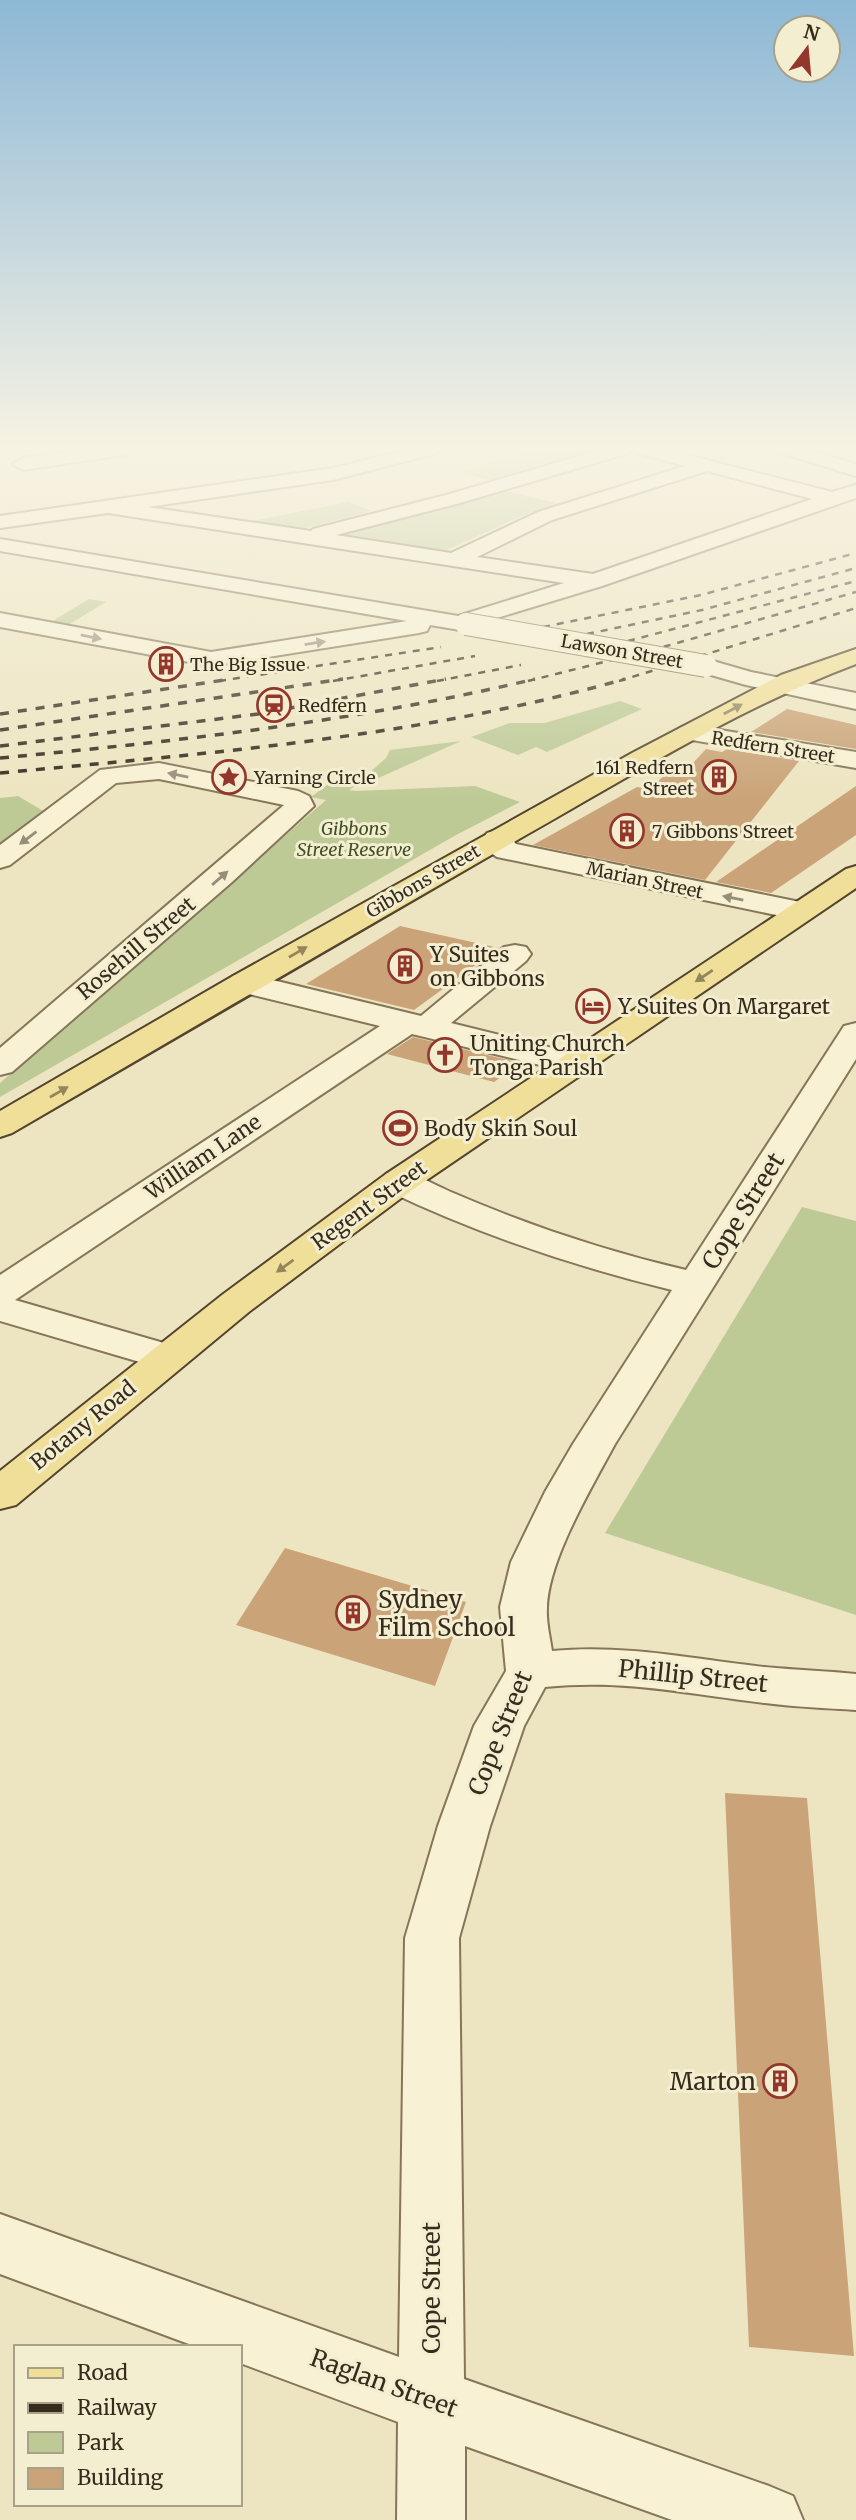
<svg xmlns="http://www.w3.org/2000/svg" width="856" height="2520" font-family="Merriweather,serif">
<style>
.green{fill:#beca96}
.building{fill:#caa478}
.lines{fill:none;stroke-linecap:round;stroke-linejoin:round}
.minor-casing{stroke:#867659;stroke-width:4}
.major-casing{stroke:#53442e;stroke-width:4}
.minor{fill:#f8f1d4;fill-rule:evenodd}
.major{fill:#f0df99;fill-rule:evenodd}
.rail-far1{stroke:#362c1d;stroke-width:2.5;stroke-dasharray:7 7;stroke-linecap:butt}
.rail{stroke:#362c1d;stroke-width:3.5;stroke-dasharray:9 9;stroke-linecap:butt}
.minor-bridge-casing{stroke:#867659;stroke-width:24;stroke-linecap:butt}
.minor-bridge{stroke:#f8f1d4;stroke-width:22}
.oneway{fill:#978e78}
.oneway2{fill:#93865b}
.labels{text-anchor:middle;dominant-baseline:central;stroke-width:6;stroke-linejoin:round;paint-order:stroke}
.far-street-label{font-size:18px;fill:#362c1d;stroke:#f4eed1}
.far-poi-label{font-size:18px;fill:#362c1d;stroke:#f4eed1;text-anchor:start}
.far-park-label{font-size:18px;font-style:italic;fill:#415224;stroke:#f4eed1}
.street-label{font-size:21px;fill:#362c1d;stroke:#f4eed1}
.poi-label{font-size:21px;fill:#362c1d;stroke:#f4eed1;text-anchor:start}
.near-street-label{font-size:24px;fill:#362c1d;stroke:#f4eed1}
.near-poi-label{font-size:24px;fill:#362c1d;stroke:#f4eed1;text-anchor:start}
</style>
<rect width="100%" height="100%" fill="#ede5c1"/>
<g class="green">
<polygon points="537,449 593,449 489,480 460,472"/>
<polygon points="500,490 561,504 526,514 440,553 330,535"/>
<polygon points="348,502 372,511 298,530 247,522"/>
<polygon points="89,599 106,602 63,628 46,625"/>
<polygon points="620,701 642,709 547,752 536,747 518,755 471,737 510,723 545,723"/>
<polygon points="461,741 374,780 359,782 386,758 390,750"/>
<polygon points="331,782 355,786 349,790 356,791 475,786 520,802 456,835 0,1097 0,1083 326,800 311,797"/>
<polygon points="18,796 45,812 0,844 0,798"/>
<polygon points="802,1207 856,1221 856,1615 605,1533"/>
</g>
<g class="building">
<polygon points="787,709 856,725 856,749 751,732"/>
<polygon points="706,749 722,752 727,749 799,761 705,880 533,845 637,787 649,789 681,761 693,763"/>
<polygon points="856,786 856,835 771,893 716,882"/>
<polygon points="400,926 499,948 414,1010 306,984"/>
<polygon points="413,1037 520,1063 494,1082 387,1054"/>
<polygon points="285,1548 466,1602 435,1686 236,1625"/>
<polygon points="725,1793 807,1798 854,2356 749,2347"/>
</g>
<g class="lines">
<g class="minor-casing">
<g id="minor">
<polygon points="88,449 133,449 124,455 23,470 13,464 23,458"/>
<path d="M410,449H440L438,453L333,480L148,507L311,531L313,529L446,495L603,449H631L629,453L460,503L336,535L451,553L538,512L685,466L637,453L635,449H664L832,492L856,485V498L602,586L477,624L474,629L466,631L430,625L427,631L419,633L211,666L0,627V613L211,652L407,621L0,551V539L458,616L564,583L108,513L0,528V516L333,468ZM707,471L812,499L593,574L477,557L552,520Z"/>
<polygon points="779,449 806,449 856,464 856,476 781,453"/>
<polygon points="706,659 751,672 856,693 856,709 746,685 697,671 694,666 697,661"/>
<polygon points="689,725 856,752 856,768 680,738 676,733 680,728"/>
<polygon points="159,763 298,791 309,796 314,806 232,882 12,1072 0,1075 0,1048 284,805 159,779 116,783 10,865 0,868 0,845 100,770"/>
<polygon points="497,830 507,833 516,844 800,902 811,905 815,911 811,917 800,920 497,857 488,851 483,839 487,833"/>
<polygon points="515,945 526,947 531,954 526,961 451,1023 589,1057 594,1064 589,1071 577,1074 412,1034 15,1300 181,1348 187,1357 181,1366 167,1370 0,1321 0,1275 380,1026 233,990 228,983 233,976 244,973 421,1016 504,947"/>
<path d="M856,1023V1059L615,1444C592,1487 548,1560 547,1608C546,1622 550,1637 552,1651C625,1644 693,1659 765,1667C795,1670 826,1671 856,1674V1710C826,1708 795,1707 765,1703C686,1694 626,1679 545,1687L524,1726L490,1826L459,1938L464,2379L769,2486L793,2496L803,2520H672L465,2446V2520H397L398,2422L240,2363V2347H197L0,2274V2214L399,2357L405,1938L438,1826L474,1726L506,1671L500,1607L511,1562L545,1492L573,1444L672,1290C573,1266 478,1234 386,1190L381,1182L386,1174C410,1168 429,1183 451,1192C527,1225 605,1251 686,1270L844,1026Z"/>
</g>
</g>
<g class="major-casing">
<g id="major">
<path d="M856,649V664C738,708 629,777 519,839C350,936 181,1034 12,1133L0,1137V1111L233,976L632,753L781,675Z"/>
<polygon points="856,866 856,888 412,1190 250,1311 16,1505 0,1509 0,1471 222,1295 386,1174 846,869"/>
</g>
</g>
<use href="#minor" class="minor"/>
<use href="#major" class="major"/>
<g class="rail-far1">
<polyline points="543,627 701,595 856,553"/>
<polyline points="587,634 702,610 856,568"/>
<polyline points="628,641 856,581"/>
<polyline points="219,681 441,647"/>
<polyline points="333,681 475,656"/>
<polyline points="437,681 521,665"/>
<polyline points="528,681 656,649 856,592"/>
<polyline points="619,681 856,608"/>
</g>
<g class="rail">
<polyline points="0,714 231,679"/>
<polyline points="0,730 343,679"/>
<polyline points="0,746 258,714 446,679"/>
<path d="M0,758C180,741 359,721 535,679"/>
<path d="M0,773C211,753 421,737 625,679"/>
</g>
<g class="minor-bridge-casing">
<polyline id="minor-bridge" points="466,624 706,666"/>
</g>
<use href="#minor-bridge" class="minor-bridge"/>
</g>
<defs><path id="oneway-solid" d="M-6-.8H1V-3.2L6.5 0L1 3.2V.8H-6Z" transform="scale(1.75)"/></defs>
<g class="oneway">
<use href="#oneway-solid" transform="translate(91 637) rotate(11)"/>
<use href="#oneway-solid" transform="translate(315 643) rotate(-9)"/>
<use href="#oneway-solid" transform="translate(178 775) rotate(-169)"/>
<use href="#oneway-solid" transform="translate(28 838) rotate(143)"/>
<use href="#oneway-solid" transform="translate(220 878) rotate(-41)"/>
<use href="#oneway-solid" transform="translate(733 898) rotate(-169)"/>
</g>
<g class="oneway2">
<use href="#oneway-solid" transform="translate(733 709) rotate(-28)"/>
<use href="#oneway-solid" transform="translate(298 952) rotate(-30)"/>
<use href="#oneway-solid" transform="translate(704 976) rotate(146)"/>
<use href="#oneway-solid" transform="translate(59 1092) rotate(-30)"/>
<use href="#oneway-solid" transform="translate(285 1266) rotate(144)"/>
</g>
<linearGradient id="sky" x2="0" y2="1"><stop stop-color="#8db8d6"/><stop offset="0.56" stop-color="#f7f3e3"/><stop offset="1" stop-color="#f7f3e3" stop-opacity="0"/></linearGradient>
<rect width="856" height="801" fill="url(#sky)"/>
<defs>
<g id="building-ring" transform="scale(1.75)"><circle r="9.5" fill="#f4eed1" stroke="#93362b" stroke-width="1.5"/><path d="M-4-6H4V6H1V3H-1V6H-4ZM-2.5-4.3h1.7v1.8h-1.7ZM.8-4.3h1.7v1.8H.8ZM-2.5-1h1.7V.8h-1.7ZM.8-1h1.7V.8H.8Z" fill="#93362b"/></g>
<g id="station-ring" transform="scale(1.75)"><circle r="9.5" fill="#f4eed1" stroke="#93362b" stroke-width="1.5"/><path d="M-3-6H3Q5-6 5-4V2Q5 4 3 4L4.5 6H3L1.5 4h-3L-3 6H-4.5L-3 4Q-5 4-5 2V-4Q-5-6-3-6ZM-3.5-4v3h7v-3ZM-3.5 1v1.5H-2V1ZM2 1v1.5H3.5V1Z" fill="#93362b"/></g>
<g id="sight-ring" transform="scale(1.75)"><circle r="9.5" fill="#f4eed1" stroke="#93362b" stroke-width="1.5"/><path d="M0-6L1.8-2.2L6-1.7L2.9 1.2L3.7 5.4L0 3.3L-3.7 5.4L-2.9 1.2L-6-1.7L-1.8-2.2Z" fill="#93362b"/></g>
<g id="hotel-ring" transform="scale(1.75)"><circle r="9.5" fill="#f4eed1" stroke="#93362b" stroke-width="1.5"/><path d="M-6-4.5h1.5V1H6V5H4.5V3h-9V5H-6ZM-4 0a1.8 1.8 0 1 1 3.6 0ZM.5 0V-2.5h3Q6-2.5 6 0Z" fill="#93362b"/></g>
<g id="church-ring" transform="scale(1.75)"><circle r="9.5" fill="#f4eed1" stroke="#93362b" stroke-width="1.5"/><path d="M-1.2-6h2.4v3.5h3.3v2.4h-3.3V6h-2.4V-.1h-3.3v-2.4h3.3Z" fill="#93362b"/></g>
<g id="stadium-ring" transform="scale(1.75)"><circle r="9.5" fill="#f4eed1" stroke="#93362b" stroke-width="1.5"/><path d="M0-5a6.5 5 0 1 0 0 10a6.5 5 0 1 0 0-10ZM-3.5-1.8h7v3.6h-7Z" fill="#93362b"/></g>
</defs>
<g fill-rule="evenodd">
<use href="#building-ring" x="166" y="664"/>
<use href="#station-ring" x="274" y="705"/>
<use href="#sight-ring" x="229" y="777"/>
<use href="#building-ring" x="719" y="777"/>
<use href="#building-ring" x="627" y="831"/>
<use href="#building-ring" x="405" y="966"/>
<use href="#hotel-ring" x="593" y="1006"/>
<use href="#church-ring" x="445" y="1055"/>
<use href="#stadium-ring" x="400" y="1128"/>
<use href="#building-ring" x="353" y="1613"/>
<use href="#building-ring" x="780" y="2081"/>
</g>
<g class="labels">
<g class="far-street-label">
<text transform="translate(622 651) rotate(10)">Lawson Street</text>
<text transform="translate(773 747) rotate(9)">Redfern Street</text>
<text transform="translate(645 880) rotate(12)">Marian Street</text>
<text transform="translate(423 881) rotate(-30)">Gibbons Street</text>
</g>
<g class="far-poi-label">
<text x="190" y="664">The Big Issue</text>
<text x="298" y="705">Redfern</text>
<text x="694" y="767" text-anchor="end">161 Redfern<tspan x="694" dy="21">Street</tspan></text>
<text x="254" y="777">Yarning Circle</text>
<text x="652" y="831">7 Gibbons Street</text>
</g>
<g class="far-park-label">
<text x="354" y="828">Gibbons<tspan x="354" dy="21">Street Reserve</tspan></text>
</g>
<g class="street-label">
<text transform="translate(136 948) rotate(-40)">Rosehill Street</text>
<text transform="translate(203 1157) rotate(-34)">William Lane</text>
<text transform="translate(369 1205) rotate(-36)">Regent Street</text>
<text transform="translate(83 1425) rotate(-39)">Botany Road</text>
</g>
<g class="poi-label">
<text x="430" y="954">Y Suites<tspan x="430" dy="24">on Gibbons</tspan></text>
<text x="618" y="1006">Y Suites On Margaret</text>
<text x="470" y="1043">Uniting Church<tspan x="470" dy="24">Tonga Parish</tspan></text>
<text x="424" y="1128">Body Skin Soul</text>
</g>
<g class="near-street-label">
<text transform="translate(743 1211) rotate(-58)">Cope Street</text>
<text transform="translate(693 1676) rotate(6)">Phillip Street</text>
<text transform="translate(500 1733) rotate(-68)">Cope Street</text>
<text transform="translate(431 2288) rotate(-90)">Cope Street</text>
<text transform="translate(384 2383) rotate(20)">Raglan Street</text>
</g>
<g class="near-poi-label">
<text x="378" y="1599">Sydney<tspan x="378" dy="28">Film School</tspan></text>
<text x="756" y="2081" text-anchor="end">Marton</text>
</g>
</g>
<rect x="14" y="2345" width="228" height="161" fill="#f4eed1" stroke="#a8a089" stroke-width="2"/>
<rect x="28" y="2368" width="35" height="10" fill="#f0df99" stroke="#a8a089" stroke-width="2"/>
<text x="77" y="2380" font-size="21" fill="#362c1d">Road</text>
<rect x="28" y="2403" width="35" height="10" fill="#362c1d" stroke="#a8a089" stroke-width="2"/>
<text x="77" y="2415" font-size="21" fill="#362c1d">Railway</text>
<rect x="28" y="2432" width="35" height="21" fill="#beca96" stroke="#a8a089" stroke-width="2"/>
<text x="77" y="2450" font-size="21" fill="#362c1d">Park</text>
<rect x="28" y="2468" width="35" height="21" fill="#caa478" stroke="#a8a089" stroke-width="2"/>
<text x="77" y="2485" font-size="21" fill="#362c1d">Building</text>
<g transform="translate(807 49) rotate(16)"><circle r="33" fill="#f4eed1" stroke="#a8a089" stroke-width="2"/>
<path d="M0-5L12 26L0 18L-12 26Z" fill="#93362b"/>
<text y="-10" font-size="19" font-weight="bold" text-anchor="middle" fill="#362c1d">N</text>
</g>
</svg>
